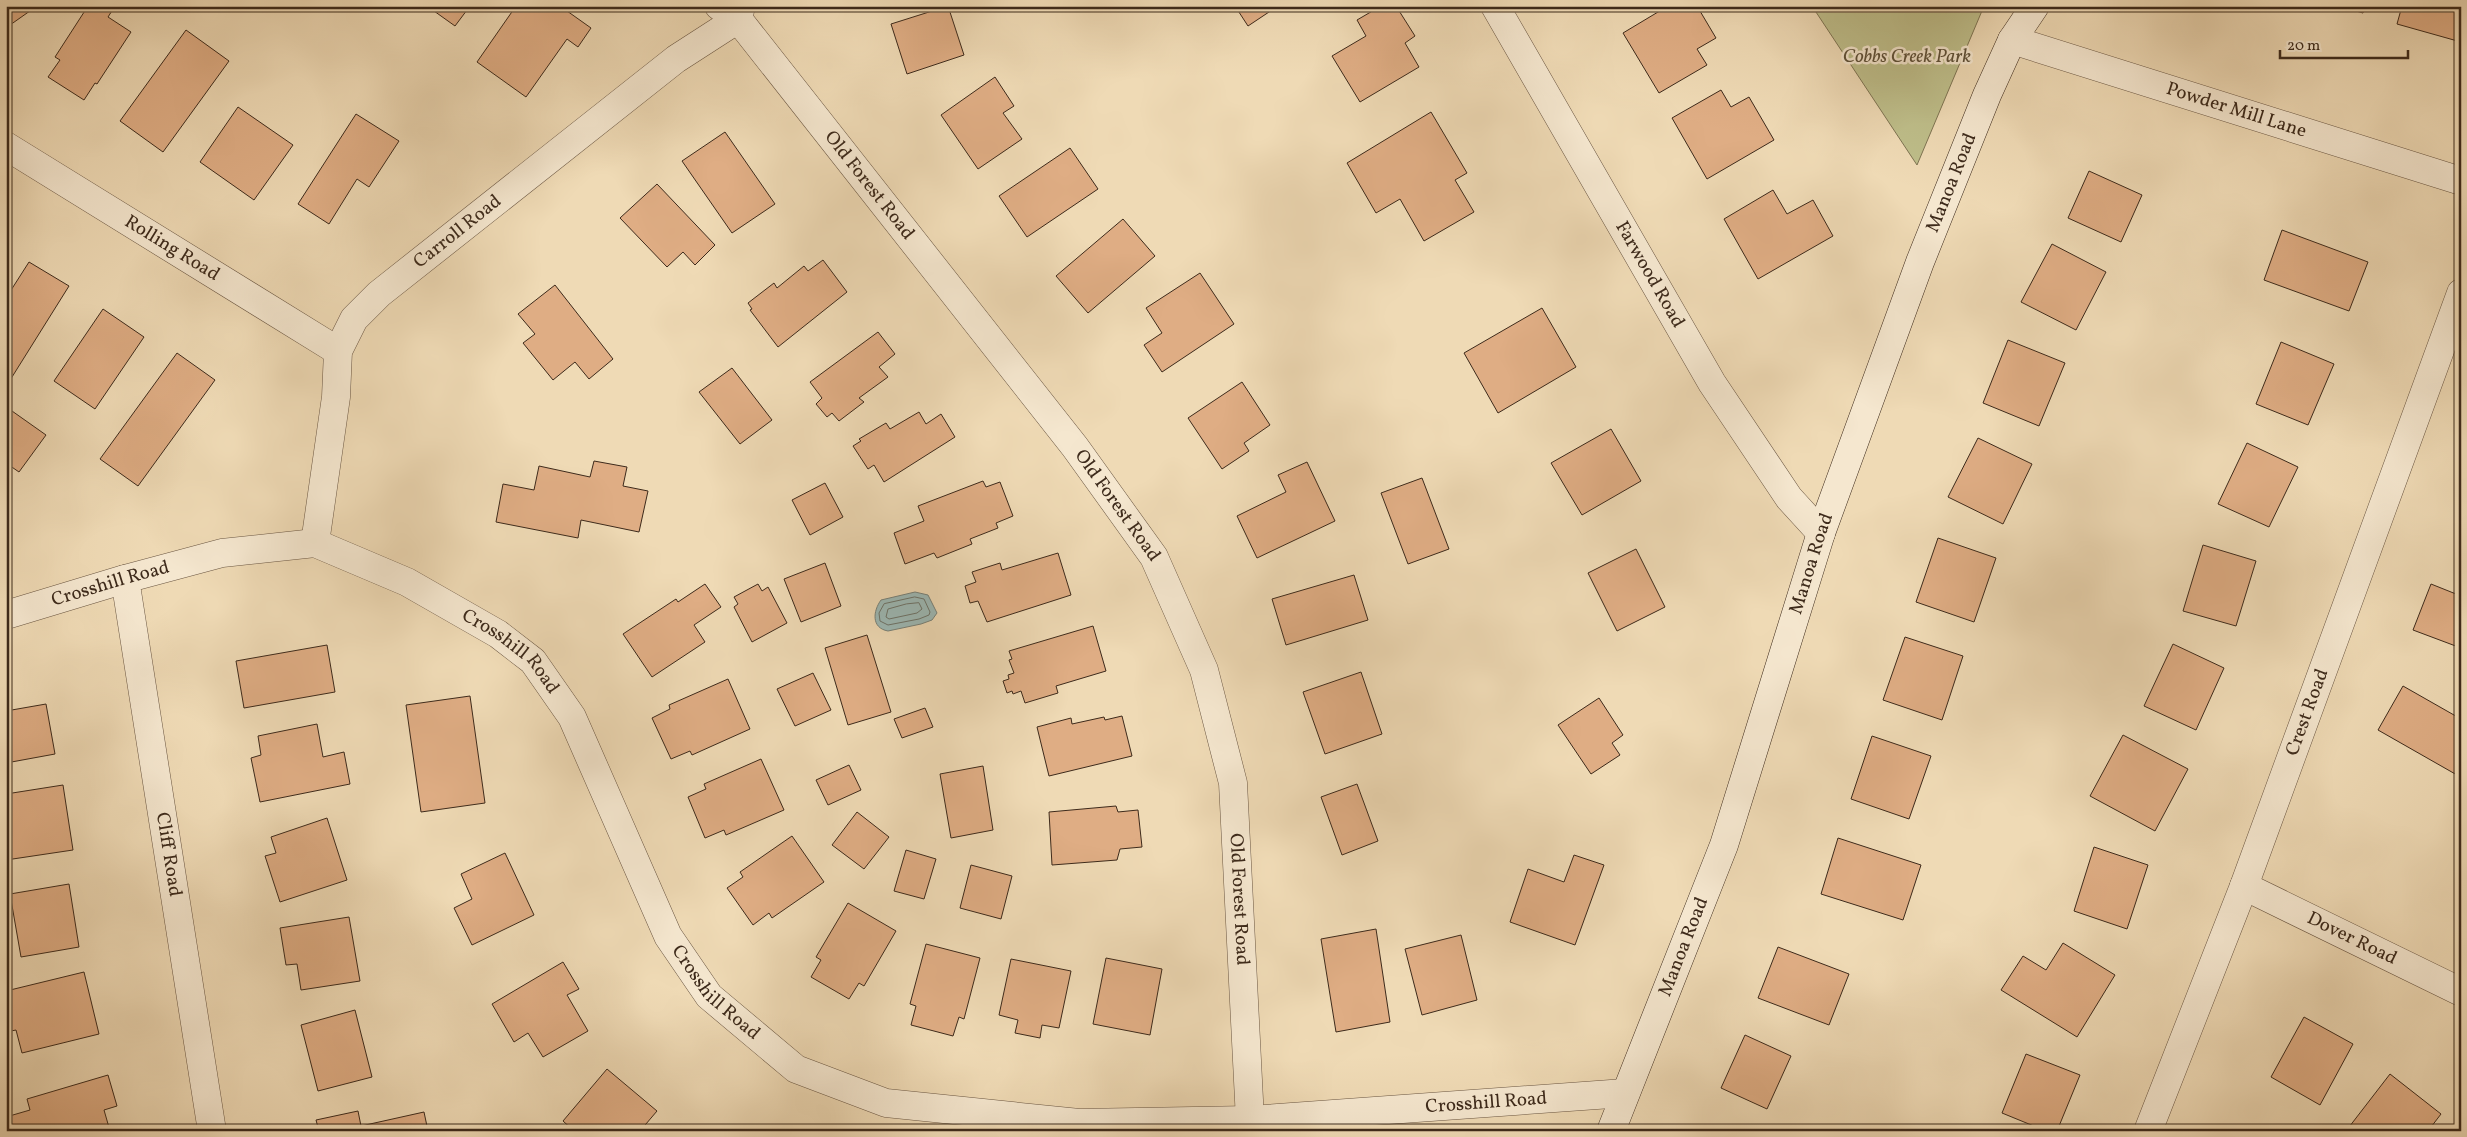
<svg xmlns="http://www.w3.org/2000/svg" width="2467" height="1137" font-family="Vollkorn,serif">
<style>
.green{fill:#bebe8a;stroke:#7e7452}
.water{fill:#9cb9b6;stroke:#768078}
.lines{fill:none;stroke-linecap:round;stroke-linejoin:round}
.shore{stroke:#6c7268;stroke-width:1}
.building{fill:#dfad84;stroke:#3d2a1b}
.minor-casing{stroke:#6a5642;stroke-width:29}
.secondary-casing{stroke:#3d2a1b;stroke-width:29}
.minor{stroke:#f5e7cf;stroke-width:28}
.secondary{stroke:#f5e7cf;stroke-width:28}
.labels{text-anchor:middle;dominant-baseline:central;stroke-width:5;stroke-linejoin:round;paint-order:stroke}
.park-label{font-size:19px;font-style:italic;fill:#5d4f37;stroke:#f5e7cf}
.street-label{font-size:19px;fill:#3d2a1b;stroke:#f5e7cf}
</style>
<rect width="100%" height="100%" fill="#efdab5"/>
<filter id="stains"><feTurbulence type="fractalNoise" baseFrequency=".004" numOctaves="4"/><feColorMatrix values="0 0 0 0 .2 0 0 0 0 .09 0 0 0 0 .02 0 0 0 .5 -.17"/></filter>
<radialGradient id="worn" r=".72"><stop offset=".6" stop-color="#630" stop-opacity="0"/><stop offset="1" stop-color="#630" stop-opacity=".3"/></radialGradient>
<polygon class="green" points="1812,6 1984,6 1917,165"/>
<path class="water" d="M915,592L928,595L937,613L932,620L921,624L888,631C871,628 873,611 881,600Z"/>
<g class="lines">
<g class="shore">
<polygon points="915,597 924,599 930,612 929,615 919,619 888,625 880,621 879,613 884,604"/>
<polygon points="919,603 922,609 917,613 889,619 886,617 888,609 906,604"/>
</g>
</g>
<g class="building">
<polygon points="6,6 37,6 10,25 6,19"/>
<polygon points="88,6 115,6 108,17 131,32 97,84 95,83 84,100 48,77 60,60 55,57"/>
<polygon points="427,6 470,6 455,26"/>
<polygon points="516,6 560,6 591,28 578,47 567,39 526,97 477,62"/>
<polygon points="948,6 964,55 907,74 891,24"/>
<polygon points="1235,6 1278,6 1248,26"/>
<polygon points="1381,6 1396,6 1415,36 1405,43 1419,67 1360,102 1332,56 1366,36 1357,20"/>
<polygon points="1668,6 1697,6 1716,38 1697,49 1707,65 1659,93 1623,33"/>
<polygon points="2339,6 2365,6 2363,13"/>
<polygon points="2402,6 2461,6 2461,42 2397,24"/>
<polygon points="186,30 229,61 163,152 120,121"/>
<polygon points="995,77 1014,106 1003,113 1022,139 978,169 941,115"/>
<polygon points="1721,90 1731,107 1749,97 1774,140 1707,179 1672,118"/>
<polygon points="238,107 293,145 254,200 200,162"/>
<polygon points="1431,112 1467,173 1455,180 1474,212 1424,241 1400,199 1376,213 1347,163"/>
<polygon points="356,114 399,141 369,187 357,179 329,224 298,204"/>
<polygon points="725,132 775,204 732,233 682,161"/>
<polygon points="1070,148 1098,189 1027,237 999,196"/>
<polygon points="2089,171 2142,195 2121,242 2068,218"/>
<polygon points="657,184 715,245 695,265 683,252 667,267 620,218"/>
<polygon points="1773,190 1787,214 1813,200 1833,236 1758,279 1724,219"/>
<polygon points="1123,219 1155,256 1088,313 1056,276"/>
<polygon points="2282,230 2368,262 2349,311 2264,280"/>
<polygon points="2052,244 2106,272 2076,330 2021,302"/>
<polygon points="823,260 847,292 778,347 750,310 752,309 748,303 774,283 777,288 804,266 808,271"/>
<polygon points="29,262 69,286 7,385 6,298"/>
<polygon points="1200,273 1234,324 1162,372 1144,345 1162,333 1146,308"/>
<polygon points="555,285 613,359 589,379 575,362 553,380 523,343 535,334 518,314"/>
<polygon points="1542,308 1576,367 1498,413 1464,353"/>
<polygon points="103,309 144,337 95,409 54,381"/>
<polygon points="878,332 895,354 879,367 888,377 859,398 864,402 839,421 832,413 827,417 816,404 822,398 810,382"/>
<polygon points="2008,340 2065,363 2039,426 1983,403"/>
<polygon points="2281,342 2334,364 2308,425 2256,404"/>
<polygon points="177,353 215,380 138,486 100,459"/>
<polygon points="732,368 772,420 740,444 699,392"/>
<polygon points="1242,382 1270,425 1244,443 1249,451 1222,469 1188,418"/>
<polygon points="12,411 46,435 19,472 6,463 6,420"/>
<polygon points="919,412 926,424 941,414 955,437 884,482 874,465 868,469 853,446 861,441 859,439 886,423 890,429"/>
<polygon points="1611,429 1641,481 1582,515 1551,463"/>
<polygon points="1978,438 2032,464 2003,524 1948,497"/>
<polygon points="2247,443 2298,467 2269,527 2218,504"/>
<polygon points="594,461 627,467 623,486 648,491 639,532 581,520 578,538 496,522 503,484 534,490 539,466 590,477"/>
<polygon points="1307,462 1335,521 1257,558 1237,516 1286,492 1278,475"/>
<polygon points="1422,478 1449,549 1408,564 1381,493"/>
<polygon points="983,481 986,487 1000,482 1013,516 996,523 998,528 970,539 972,544 937,558 934,553 905,564 894,533 924,521 918,506"/>
<polygon points="825,483 843,517 810,535 792,500"/>
<polygon points="1938,538 1996,558 1974,622 1916,602"/>
<polygon points="2203,545 2256,561 2236,626 2183,611"/>
<polygon points="1636,549 1665,607 1617,631 1588,573"/>
<polygon points="1058,553 1071,595 987,622 978,601 970,603 965,586 976,582 972,572 1000,563 1002,570"/>
<polygon points="825,563 841,606 801,622 784,579"/>
<polygon points="1354,575 1368,620 1286,645 1272,599"/>
<polygon points="705,584 721,607 694,625 705,642 652,677 623,634 676,599 678,602"/>
<polygon points="758,584 762,591 768,587 787,623 752,642 734,607 738,604 734,597"/>
<polygon points="2431,584 2461,596 2461,648 2413,630"/>
<polygon points="1093,626 1106,671 1056,686 1058,693 1025,703 1021,691 1013,694 1012,691 1007,693 1003,681 1009,679 1008,675 1014,673 1009,660 1012,659 1009,651"/>
<polygon points="867,635 891,712 848,725 825,648"/>
<polygon points="1905,637 1963,656 1942,720 1883,700"/>
<polygon points="2173,644 2224,668 2196,730 2144,706"/>
<polygon points="327,645 335,692 244,708 236,661"/>
<polygon points="1361,672 1382,734 1325,754 1303,692"/>
<polygon points="813,673 831,710 795,726 777,689"/>
<polygon points="728,679 750,729 692,755 690,751 671,759 652,718 670,709 669,705"/>
<polygon points="2403,686 2461,719 2461,769 2457,775 2378,730"/>
<polygon points="470,696 485,803 421,812 406,705"/>
<polygon points="1599,698 1623,735 1612,743 1620,755 1591,774 1558,725"/>
<polygon points="46,704 55,754 6,763 6,711"/>
<polygon points="925,708 933,727 902,738 894,719"/>
<polygon points="1122,716 1132,756 1049,776 1037,727 1071,718 1072,724 1104,717 1105,720"/>
<polygon points="317,724 323,757 344,752 350,784 260,802 251,758 261,755 258,736"/>
<polygon points="2123,735 2188,769 2155,831 2090,796"/>
<polygon points="1872,736 1931,756 1909,819 1851,799"/>
<polygon points="761,759 784,810 726,835 724,830 705,838 688,797 706,789 704,784"/>
<polygon points="849,765 861,790 828,805 816,780"/>
<polygon points="983,766 993,830 951,838 940,774"/>
<polygon points="1357,784 1378,841 1342,855 1321,797"/>
<polygon points="63,785 73,850 6,860 6,794"/>
<polygon points="1116,806 1118,812 1138,810 1142,847 1120,849 1117,860 1052,865 1049,812"/>
<polygon points="857,812 889,837 864,869 832,845"/>
<polygon points="327,818 347,880 280,902 265,856 276,853 271,837"/>
<polygon points="792,836 824,882 772,918 769,913 753,925 727,888 743,877 740,872"/>
<polygon points="1838,838 1921,865 1903,920 1821,894"/>
<polygon points="2094,847 2148,865 2127,929 2074,911"/>
<polygon points="906,850 936,859 924,899 894,891"/>
<polygon points="505,853 534,915 472,945 454,908 472,899 461,874"/>
<polygon points="1574,855 1604,865 1575,945 1510,922 1528,869 1564,882"/>
<polygon points="971,865 1012,876 1001,919 960,908"/>
<polygon points="69,884 79,947 21,957 10,894"/>
<polygon points="848,903 896,931 864,986 859,983 849,999 811,977 821,960 816,957"/>
<polygon points="349,917 360,981 301,990 297,964 286,965 280,928"/>
<polygon points="1376,929 1390,1022 1336,1032 1321,939"/>
<polygon points="1461,935 1477,1000 1422,1015 1405,949"/>
<polygon points="2063,943 2115,975 2077,1037 2001,990 2023,956 2046,970"/>
<polygon points="926,944 980,958 964,1019 959,1017 953,1036 911,1025 916,1006 910,1004"/>
<polygon points="1778,947 1849,974 1829,1025 1758,998"/>
<polygon points="1106,958 1162,969 1150,1035 1093,1024"/>
<polygon points="1011,959 1071,971 1059,1028 1042,1025 1040,1038 1015,1033 1018,1020 999,1015"/>
<polygon points="563,962 579,989 567,995 588,1031 543,1057 528,1033 514,1042 492,1004"/>
<polygon points="84,972 99,1034 22,1053 16,1030 6,1032 6,991"/>
<polygon points="355,1010 372,1077 318,1091 301,1025"/>
<polygon points="2304,1017 2353,1044 2320,1105 2271,1077"/>
<polygon points="1745,1035 1791,1056 1767,1109 1721,1088"/>
<polygon points="2026,1054 2080,1075 2057,1131 2046,1131 2002,1113"/>
<polygon points="607,1069 657,1111 640,1131 574,1131 563,1121"/>
<polygon points="2390,1074 2441,1114 2428,1131 2346,1131"/>
<polygon points="108,1075 117,1106 104,1110 110,1131 8,1131 6,1117 30,1110 27,1099"/>
<polygon points="358,1111 361,1126 424,1112 428,1131 319,1131 316,1120"/>
</g>
<g class="lines">
<g class="minor-casing">
<g id="minor">
<path id="s1" d="M719,6L738,19L1075,447L1154,557L1204,670L1233,783L1250,1120"/>
<path id="s2" d="M1495,6L1712,383L1789,498L1821,533"/>
<path id="s3" d="M2012,40L2461,181"/>
<path id="s4" d="M6,146L338,351"/>
<path id="s5" d="M315,543L336,397L338,351L354,319L379,294L676,59L738,19L741,6"/>
<path id="s6" d="M125,579L212,1131"/>
<path id="s7" d="M6,615L125,579L222,553L315,543L407,582L498,634L533,661L572,717L668,936L709,996L796,1069L886,1103L1079,1123L1250,1120L1625,1093"/>
<path id="s8" d="M2244,886L2461,992"/>
<path id="s9" d="M2148,1131L2244,886L2461,293"/>
</g>
</g>
<g class="secondary-casing">
<g id="secondary">
<path id="s10" d="M1611,1131L1724,845L1821,533L1920,262L1987,95L2012,40L2035,6"/>
</g>
</g>
<use href="#minor" class="minor"/>
<use href="#secondary" class="secondary"/>
</g>
<g class="labels">
<g class="park-label">
<text x="1907" y="57">Cobbs Creek Park</text>
</g>
<g class="street-label">
<text stroke="none"><textPath href="#s3" startOffset="235">Powder Mill Lane</textPath></text>
<text stroke="none"><textPath href="#s10" startOffset="1008">Manoa Road</textPath></text>
<text stroke="none"><textPath href="#s1" startOffset="235">Old Forest Road</textPath></text>
<text stroke="none"><textPath href="#s5" startOffset="365">Carroll Road</textPath></text>
<text stroke="none"><textPath href="#s4" startOffset="195">Rolling Road</textPath></text>
<text stroke="none"><textPath href="#s2" startOffset="310">Farwood Road</textPath></text>
<text stroke="none"><textPath href="#s1" startOffset="640">Old Forest Road</textPath></text>
<text stroke="none"><textPath href="#s10" startOffset="602">Manoa Road</textPath></text>
<text stroke="none"><textPath href="#s7" startOffset="109">Crosshill Road</textPath></text>
<text stroke="none"><textPath href="#s7" startOffset="544">Crosshill Road</textPath></text>
<text stroke="none"><textPath href="#s9" startOffset="448">Crest Road</textPath></text>
<text stroke="none"><textPath href="#s6" startOffset="279">Cliff Road</textPath></text>
<text stroke="none"><textPath href="#s1" startOffset="1060">Old Forest Road</textPath></text>
<text stroke="none"><textPath href="#s8" startOffset="120">Dover Road</textPath></text>
<text stroke="none"><textPath href="#s10" startOffset="198">Manoa Road</textPath></text>
<text stroke="none"><textPath href="#s7" startOffset="949">Crosshill Road</textPath></text>
<text stroke="none"><textPath href="#s7" startOffset="1759">Crosshill Road</textPath></text>
</g>
</g>
<rect width="2467" height="1137" fill="none" stroke="#efdab5" stroke-width="25"/>
<rect x="8" y="8" width="2452" height="1122" fill="none" stroke="#3d2a1b" stroke-width="2.5"/>
<rect x="12" y="12" width="2442" height="1112" fill="none" stroke="#3d2a1b"/>
<path d="M2280 50v8h128v-8" fill="none" stroke="#3d2a1b" stroke-width="2.5"/>
<text x="2287" y="50" font-size="15" fill="#3d2a1b" stroke="#f5e7cf" stroke-width="4" paint-order="stroke">20 m</text>
<rect width="100%" height="100%" filter="url(#stains)"/>
<rect width="100%" height="100%" fill="url(#worn)"/>
</svg>
